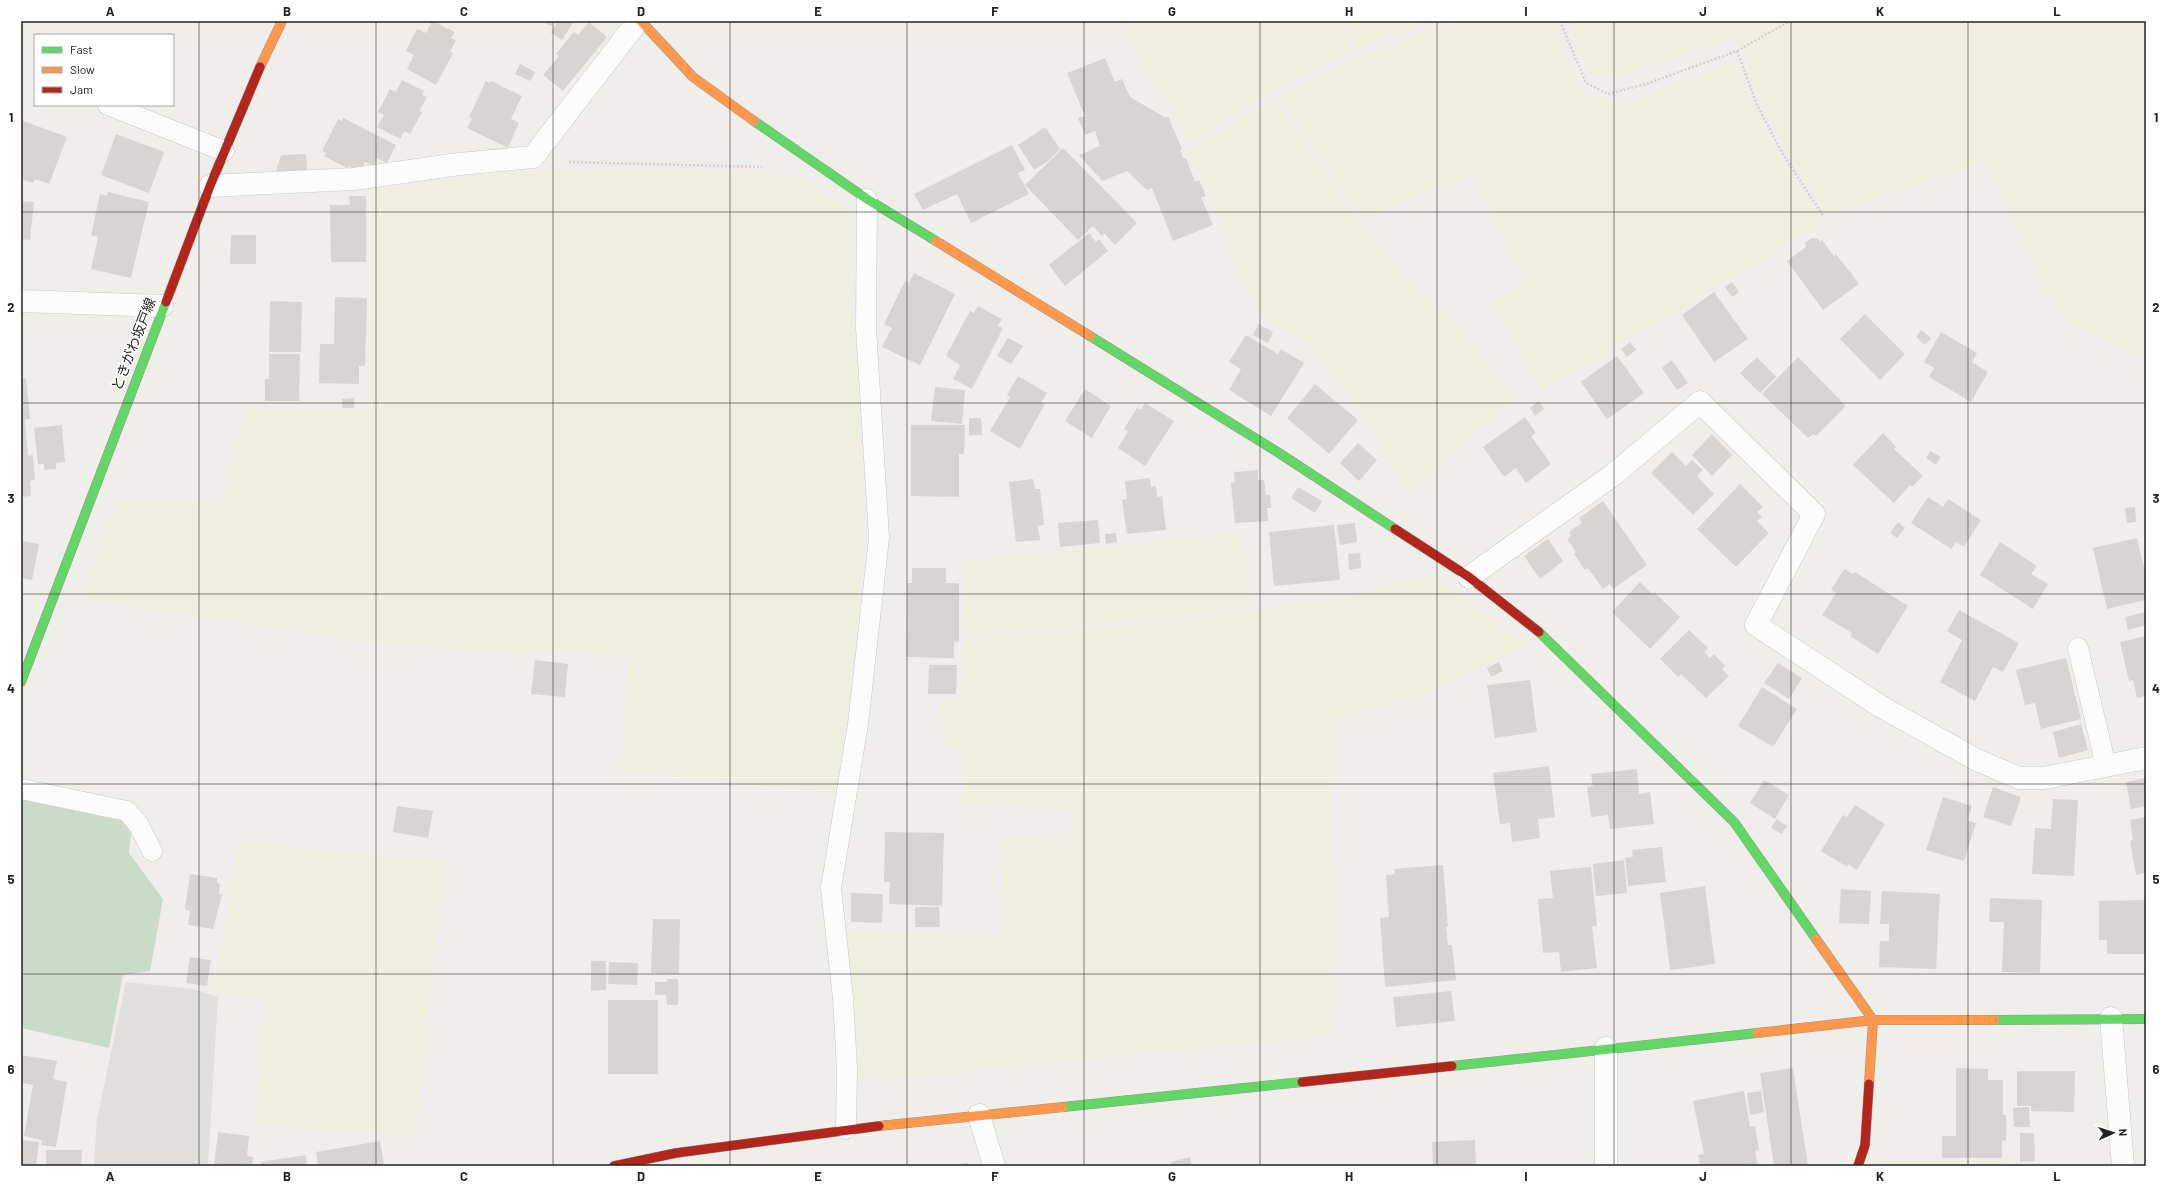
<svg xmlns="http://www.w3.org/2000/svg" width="2167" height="1187" font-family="Barlow,'Noto Sans JP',sans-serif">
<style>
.farmland{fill:#efefdf}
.cemetery{fill:#cadbca}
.parking{fill:#e0dfde}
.building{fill:#d7d4d2}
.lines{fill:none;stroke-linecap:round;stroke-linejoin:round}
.lane-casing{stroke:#c9c8c7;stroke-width:21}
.street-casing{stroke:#c9c8c7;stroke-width:23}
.fast-casing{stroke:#999a82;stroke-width:10}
.slow-casing{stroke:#999a82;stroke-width:10}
.jam-casing{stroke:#999a82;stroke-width:10}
.path{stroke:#dccecd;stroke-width:2.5;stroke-dasharray:2 2;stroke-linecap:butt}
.lane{stroke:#fdfcfc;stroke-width:20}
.street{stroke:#fdfcfc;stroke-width:22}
.fast{stroke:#63d668;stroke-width:9}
.slow{stroke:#ff974d;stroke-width:9}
.jam{stroke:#b3261e;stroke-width:9}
.grid{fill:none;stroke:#222;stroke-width:1;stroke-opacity:0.55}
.labels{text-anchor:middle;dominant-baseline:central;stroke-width:3;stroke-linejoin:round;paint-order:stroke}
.street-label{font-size:14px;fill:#222;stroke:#fff}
.neatline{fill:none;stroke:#222;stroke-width:1.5}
.grid-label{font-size:13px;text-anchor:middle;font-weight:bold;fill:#222}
</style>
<rect width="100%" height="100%" fill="#f0eeeb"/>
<g class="farmland">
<polygon points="1126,21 1342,21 1353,51 1293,78 1188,145 1170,101 1144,72 1129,37"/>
<polygon points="1347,21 1427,21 1357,50"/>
<polygon points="1456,21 1552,21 1583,93 1625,105 1733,63 1771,143 1818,211 1819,226 1543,391 1494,305 1527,282 1474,174 1363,219 1278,94 1301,86 1360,58"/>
<polygon points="1569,21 2146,21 2146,358 2066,322 2057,293 2046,295 1987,161 1828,215 1777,136 1744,54 1735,38 1616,78 1591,75"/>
<polygon points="1275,99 1360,224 1401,272 1462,330 1515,400 1466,442 1409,495 1384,457 1373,431 1327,366 1309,346 1263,318 1244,285 1231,258 1222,223 1189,151"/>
<polygon points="521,169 665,171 798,176 848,209 852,231 850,287 859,380 864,477 863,561 853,690 836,794 621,771 629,657 534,649 522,655 348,640 83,599 118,501 225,502 244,411 368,412 372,192"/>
<polygon points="1244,533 1251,607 1169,618 963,635 965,561"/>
<polygon points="1432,574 1527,647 1411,699 1333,719 1330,1037 1098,1058 878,1081 858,1078 846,931 1001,937 1006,838 1070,840 1071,810 962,804 967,758 963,751 948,749 939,704 961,702 964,639 1169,622 1346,598"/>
<polygon points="239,841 332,852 444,862 415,1137 256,1125 267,1002 214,992"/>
<polygon points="1875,1161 2006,1161 2006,1166 1873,1166"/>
</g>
<polygon class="cemetery" points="21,799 124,817 131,834 129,853 163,899 150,971 123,975 109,1048 21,1028"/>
<polygon class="parking" points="126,982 193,989 218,997 208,1166 94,1166 97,1119"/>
<g class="building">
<polygon points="432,21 455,32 451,38 456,40 450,52 453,53 436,85 407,69 414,55 406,51 417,29 426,33"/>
<polygon points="542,21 554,21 551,26"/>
<polygon points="558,21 574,21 562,40 551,33"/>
<polygon points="589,22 607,37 563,91 543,75 559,56 556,54 574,32 578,35"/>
<polygon points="1105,58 1115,82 1122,79 1130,97 1166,118 1168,116 1182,149 1180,149 1183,159 1186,158 1195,182 1199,180 1206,196 1201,197 1213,225 1173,241 1152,188 1147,190 1127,171 1102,181 1079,155 1100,146 1095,131 1085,135 1078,118 1085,116 1067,73"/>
<polygon points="520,64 535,72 530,81 515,74"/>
<polygon points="402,80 424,91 422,95 427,97 419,111 422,112 410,134 404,131 400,139 377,127 384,115 378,112 390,89 396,92"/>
<polygon points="486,81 490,83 491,81 522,96 511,119 519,123 508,148 467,128 472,118 469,117"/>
<polygon points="343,118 396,145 387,163 377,158 374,166 365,162 360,172 348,166 347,168 324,156 326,153 322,151 338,119 342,121"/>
<polygon points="21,120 67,137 49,184 35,179 33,183 21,179"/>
<polygon points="1045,127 1060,149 1047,162 1034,170 1018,145"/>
<polygon points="116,134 164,152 149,193 101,175"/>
<polygon points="1012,145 1025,170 1018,173 1029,194 971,223 957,194 923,210 914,194"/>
<polygon points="1063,148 1137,223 1115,245 1104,233 1102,236 1093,226 1078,240 1025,185"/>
<polygon points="306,154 307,175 275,175 281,155"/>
<polygon points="108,192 149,202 131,278 91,269 98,237 91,235 100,194 107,196"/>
<polygon points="349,196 366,196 366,262 331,262 330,205 350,205"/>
<polygon points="21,201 34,202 30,240 21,239"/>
<polygon points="1089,233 1096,242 1099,239 1108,251 1065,286 1049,265"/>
<polygon points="231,235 256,235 256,264 230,264"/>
<polygon points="1812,238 1818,239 1820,242 1822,240 1834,256 1836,254 1859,284 1823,310 1787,261 1806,247 1805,243"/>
<polygon points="914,273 955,294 920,365 882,347 892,328 884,324 905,281 909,283"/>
<polygon points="1732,282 1739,292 1732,297 1725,287"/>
<polygon points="1714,292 1748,339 1714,362 1682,315"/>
<polygon points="335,297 367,298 365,366 359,366 359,384 319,383 320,344 334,344"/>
<polygon points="270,301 302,302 301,352 269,352"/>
<polygon points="978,306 1002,319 998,326 1003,328 972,389 953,379 960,365 946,356 970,311 974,313"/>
<polygon points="1865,314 1905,354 1880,380 1840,339"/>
<polygon points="1258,324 1273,332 1268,343 1253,335"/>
<polygon points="1921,330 1931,338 1925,345 1916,337"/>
<polygon points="1941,332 1977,353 1972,362 1988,372 1971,402 1929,377 1934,368 1924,362"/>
<polygon points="1246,335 1278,354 1281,349 1304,363 1271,416 1229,390 1241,369 1229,362"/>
<polygon points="1008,338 1023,346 1011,364 997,356"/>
<polygon points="1630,342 1636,350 1627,357 1621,349"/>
<polygon points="269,354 300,354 299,401 265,401 265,379 269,379"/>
<polygon points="1617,356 1644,393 1607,419 1581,382"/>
<polygon points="1757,357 1776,377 1760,393 1740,373"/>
<polygon points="1798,357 1846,406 1816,436 1814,434 1808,438 1762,394"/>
<polygon points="1672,360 1688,383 1677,390 1662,368"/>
<polygon points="1018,376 1047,393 1041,402 1045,404 1020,449 990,431 1010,397 1007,395"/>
<polygon points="21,378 26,378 30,419 25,420 28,456 33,455 35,480 30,481 31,496 21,497"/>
<polygon points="1315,384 1358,420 1329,454 1287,418"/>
<polygon points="935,387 965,390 962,424 931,421"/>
<polygon points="1085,389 1111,406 1092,438 1065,421"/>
<polygon points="354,398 354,408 342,408 342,399"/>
<polygon points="1539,401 1544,409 1535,416 1530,408"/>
<polygon points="1145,403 1174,421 1145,466 1118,448 1128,431 1124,429 1137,408 1141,410"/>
<polygon points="1525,417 1536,433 1531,436 1551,464 1526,483 1516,468 1504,477 1483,447"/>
<polygon points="969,418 981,418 982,435 969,435"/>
<polygon points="62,425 65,462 56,463 56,469 44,470 44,464 38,464 34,428"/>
<polygon points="911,425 965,425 964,454 959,454 959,497 911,496"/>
<polygon points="1883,433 1896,447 1894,449 1923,476 1912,487 1910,485 1894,503 1853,465"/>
<polygon points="1712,434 1732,455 1712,476 1692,455"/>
<polygon points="1358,443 1377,460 1359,481 1340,463"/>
<polygon points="1930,451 1941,457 1936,465 1926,458"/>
<polygon points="1672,452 1686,466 1692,460 1703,470 1697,476 1714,494 1693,515 1651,473"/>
<polygon points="1258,470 1258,480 1264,480 1266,495 1270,495 1271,508 1267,508 1268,521 1235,523 1231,483 1235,482 1234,472"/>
<polygon points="1150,478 1151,487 1156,486 1157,497 1162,496 1166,530 1127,534 1122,500 1127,499 1125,481"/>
<polygon points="1033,479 1035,489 1040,489 1044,525 1038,526 1040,540 1016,542 1009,482"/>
<polygon points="1740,484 1763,507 1757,512 1762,517 1757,521 1769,533 1736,567 1697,529"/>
<polygon points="1298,487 1322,501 1315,513 1291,498"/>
<polygon points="1928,497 1943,507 1948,499 1981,520 1964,547 1956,542 1951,549 1911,523"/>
<polygon points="1603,501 1647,565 1613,589 1610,584 1603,589 1588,568 1585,570 1574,554 1576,552 1567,539 1571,536 1569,532 1582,523 1579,518"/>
<polygon points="2135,507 2136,522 2127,523 2125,508"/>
<polygon points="1098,520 1100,543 1060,547 1058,523"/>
<polygon points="1898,522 1905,528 1897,538 1890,533"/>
<polygon points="1355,523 1357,542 1340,545 1337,525"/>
<polygon points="1334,525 1340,580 1274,586 1269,532"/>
<polygon points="1116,533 1117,542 1106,544 1105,534"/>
<polygon points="2137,538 2146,576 2146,600 2107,609 2093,548"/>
<polygon points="1548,539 1563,561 1540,579 1524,556"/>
<polygon points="21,541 39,544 32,580 21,578"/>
<polygon points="2000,542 2037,566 2031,574 2048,584 2033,609 1980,575"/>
<polygon points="1360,553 1361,568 1349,570 1348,554"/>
<polygon points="912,568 946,568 946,583 959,583 959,642 954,642 954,658 906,657 907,583 912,583"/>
<polygon points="1844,569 1853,574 1855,572 1908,606 1878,654 1850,636 1852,633 1822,615 1836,593 1831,590"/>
<polygon points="1640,582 1652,594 1654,592 1680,617 1650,649 1612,612"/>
<polygon points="1959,610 2019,643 2003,672 1993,667 1975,701 1940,682 1962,640 1947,631"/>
<polygon points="2146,612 2146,625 2128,630 2125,617"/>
<polygon points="1689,630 1708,648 1704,652 1710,658 1714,654 1725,666 1722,669 1729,676 1706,698 1681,674 1678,677 1660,659"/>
<polygon points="2146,636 2146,696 2137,698 2133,680 2129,681 2120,642"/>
<polygon points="2066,658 2081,719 2041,729 2035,703 2025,705 2016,670"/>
<polygon points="535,660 568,664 565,697 531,694"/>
<polygon points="1499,662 1503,671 1491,677 1487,668"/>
<polygon points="1778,663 1802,678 1789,699 1764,683"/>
<polygon points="929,665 957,665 956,694 928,694"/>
<polygon points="1530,680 1537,732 1495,738 1487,685"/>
<polygon points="1762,687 1797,709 1773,747 1738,726"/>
<polygon points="2081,724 2088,750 2059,758 2053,732"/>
<polygon points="1549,766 1555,817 1538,819 1540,838 1512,842 1510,823 1500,824 1493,773"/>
<polygon points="1637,769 1639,794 1650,792 1654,824 1610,829 1608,815 1591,817 1587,787 1593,786 1591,774"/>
<polygon points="2146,778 2146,806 2131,809 2126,782"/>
<polygon points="1764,780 1789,795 1775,819 1750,803"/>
<polygon points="1993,787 2021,797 2011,826 1983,817"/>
<polygon points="1943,797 1972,806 1967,820 1976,823 1964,861 1926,850"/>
<polygon points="2053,799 2078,800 2074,876 2032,874 2035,828 2051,829"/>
<polygon points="1855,805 1885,824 1857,870 1848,864 1847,867 1821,851 1843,815 1847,817"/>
<polygon points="397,806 433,811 428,838 393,832"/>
<polygon points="2146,817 2146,873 2136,875 2130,841 2133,840 2130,820"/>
<polygon points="1777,819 1787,826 1782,834 1771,828"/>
<polygon points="885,832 944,833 942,906 889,904 890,882 884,882"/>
<polygon points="1662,847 1666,882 1628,886 1625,858 1633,857 1632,850"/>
<polygon points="1624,860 1627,893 1596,896 1593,864"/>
<polygon points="1443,865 1448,927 1446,927 1448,945 1452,945 1456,980 1385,987 1380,918 1389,917 1386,875 1395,874 1394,869"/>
<polygon points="1591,867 1597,926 1592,926 1597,968 1561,972 1559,952 1543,953 1538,899 1553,898 1550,871"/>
<polygon points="190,874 217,878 217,883 220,884 219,894 222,894 213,929 188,925 190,911 185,909"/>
<polygon points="1705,886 1715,964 1670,970 1660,893"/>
<polygon points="1841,889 1871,891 1869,924 1839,923"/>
<polygon points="1882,891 1940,894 1936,969 1879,967 1880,941 1889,941 1889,924 1880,924"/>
<polygon points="851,893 883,894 882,923 851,922"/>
<polygon points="1990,898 2042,900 2040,973 2002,972 2004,922 1989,922"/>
<polygon points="2146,900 2146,954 2107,954 2107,940 2099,940 2099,901"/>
<polygon points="915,907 939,907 940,927 915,927"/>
<polygon points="653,919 680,919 679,974 651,973"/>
<polygon points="190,957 211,960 207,986 186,983"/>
<polygon points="591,961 606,961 606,990 591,991"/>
<polygon points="609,962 638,963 637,985 608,984"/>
<polygon points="667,979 678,979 678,1005 667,1005 666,995 655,995 655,982 667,982"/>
<polygon points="1451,991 1455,1021 1396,1027 1393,997"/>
<rect x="608" y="1000" width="50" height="74"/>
<polygon points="21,1055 57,1061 53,1079 67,1082 56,1147 41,1145 42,1140 24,1136 33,1085 21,1083"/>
<polygon points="1793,1068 1808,1166 1774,1166 1760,1073"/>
<polygon points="1956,1068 1988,1069 1988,1080 2003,1080 2003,1115 2006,1115 2006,1141 2002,1140 2002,1158 1942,1158 1942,1136 1956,1136"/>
<polygon points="2017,1071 2075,1071 2074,1112 2031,1111 2031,1106 2017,1106"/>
<polygon points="1744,1091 1750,1127 1755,1126 1759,1150 1755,1151 1758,1166 1700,1166 1698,1155 1704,1154 1693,1101"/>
<polygon points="1761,1091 1764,1112 1750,1115 1747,1093"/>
<polygon points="2029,1107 2030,1127 2014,1127 2013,1108"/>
<polygon points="218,1132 249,1136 247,1156 253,1157 252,1166 214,1166"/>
<polygon points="2020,1133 2034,1133 2035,1161 2020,1162"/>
<polygon points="21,1140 39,1142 36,1166 21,1166"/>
<polygon points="1475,1140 1476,1166 1433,1166 1432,1142"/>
<polygon points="380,1141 384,1164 374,1166 318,1166 316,1152"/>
<polygon points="46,1150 82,1150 81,1166 46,1166"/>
<polygon points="306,1155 307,1166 261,1166 261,1162"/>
<polygon points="1190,1157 1192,1166 1172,1166 1171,1162"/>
<polygon points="968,1163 969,1166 955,1166 955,1165"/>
</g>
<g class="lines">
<g class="lane-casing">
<g id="lane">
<polyline points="108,105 224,151"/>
<polyline points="2078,648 2106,766"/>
<polyline points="21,789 127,811 138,824 152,851"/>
<polyline points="846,1129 847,1069 843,998 831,888 858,724 879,538 866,328 867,199"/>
</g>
</g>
<g class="street-casing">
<g id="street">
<polyline points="210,186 354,179 459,164 533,157 638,21"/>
<polyline points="21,301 162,306"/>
<polyline points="1469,577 1613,475 1700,402 1814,514 1756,625 1880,706 1977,760 2019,778 2044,778 2146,758"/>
<polyline points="2111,1018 2123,1166"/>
<polyline points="1606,1048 1606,1166"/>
<polyline points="979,1115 994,1166"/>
</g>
</g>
<g class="fast-casing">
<g id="fast">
<polyline points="754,121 867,199 936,241"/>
<polyline points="1090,336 1279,453 1395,529"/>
<polyline points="1539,632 1734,822 1816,939"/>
<polyline points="21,682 166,302"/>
<polyline points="1995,1020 2146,1019"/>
<polyline points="1452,1066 1757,1033"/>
<polyline points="1063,1107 1302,1082"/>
</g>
</g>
<g class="slow-casing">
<g id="slow">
<polyline points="641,21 693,77 754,121"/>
<polyline points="260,67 282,21"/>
<polyline points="936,241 1090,336"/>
<polyline points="1816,939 1873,1020 1869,1084"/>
<polyline points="1757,1033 1873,1020 1995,1020"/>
<polyline points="879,1126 1063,1107"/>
</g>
</g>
<g class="jam-casing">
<g id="jam">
<polyline points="166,302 210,186 260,67"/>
<polyline points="1395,529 1469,577 1539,632"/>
<polyline points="1302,1082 1452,1066"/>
<polyline points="614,1166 676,1153 879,1126"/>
<polyline points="1858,1166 1865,1145 1869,1084"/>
</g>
</g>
<g class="path">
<polyline points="1560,21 1586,83 1608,94 1646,84 1737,51 1790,21"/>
<polyline points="1737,51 1757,105 1784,156 1824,217"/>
<polyline points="569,162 762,167"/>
</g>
<use href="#lane" class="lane"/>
<use href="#street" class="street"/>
<use href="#fast" class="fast"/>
<use href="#slow" class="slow"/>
<use href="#jam" class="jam"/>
</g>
<path class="grid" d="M199,21V1166M376,21V1166M553,21V1166M730,21V1166M907,21V1166M1084,21V1166M1260,21V1166M1437,21V1166M1614,21V1166M1791,21V1166M1968,21V1166M21,212H2146M21,403H2146M21,594H2146M21,784H2146M21,974H2146"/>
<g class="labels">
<g class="street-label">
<text transform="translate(133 344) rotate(-69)">ときがわ坂戸線</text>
</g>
</g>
<rect width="2167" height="1187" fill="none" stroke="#ffffff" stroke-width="44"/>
<rect x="34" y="34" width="140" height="72" fill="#ffffff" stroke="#a7a7a7"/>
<rect x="42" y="47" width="20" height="6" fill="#63d668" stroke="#a7a7a7"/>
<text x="70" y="54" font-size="12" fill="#222222">Fast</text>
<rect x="42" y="67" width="20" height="6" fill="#ff974d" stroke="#a7a7a7"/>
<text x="70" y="74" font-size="12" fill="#222222">Slow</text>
<rect x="42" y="87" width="20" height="6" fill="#b3261e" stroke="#a7a7a7"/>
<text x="70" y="94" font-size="12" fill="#222222">Jam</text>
<g transform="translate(2113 1133) rotate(87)" stroke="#ffffff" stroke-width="3" paint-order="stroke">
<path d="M0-3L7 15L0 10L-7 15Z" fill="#222222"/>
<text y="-6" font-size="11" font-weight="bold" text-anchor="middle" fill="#222222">N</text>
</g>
<rect x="22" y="22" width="2123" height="1143" class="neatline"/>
<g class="grid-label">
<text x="110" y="16">A</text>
<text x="287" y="16">B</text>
<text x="464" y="16">C</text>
<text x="641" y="16">D</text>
<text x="818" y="16">E</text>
<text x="995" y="16">F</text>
<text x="1172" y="16">G</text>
<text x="1349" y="16">H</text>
<text x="1526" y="16">I</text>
<text x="1703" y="16">J</text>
<text x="1880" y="16">K</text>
<text x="2057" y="16">L</text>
<text x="11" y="122">1</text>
<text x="2156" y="122">1</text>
<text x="11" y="312">2</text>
<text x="2156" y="312">2</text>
<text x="11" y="503">3</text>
<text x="2156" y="503">3</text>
<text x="11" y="693">4</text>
<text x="2156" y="693">4</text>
<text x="11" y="884">5</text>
<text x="2156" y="884">5</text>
<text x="11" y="1074">6</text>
<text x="2156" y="1074">6</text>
<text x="110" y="1181">A</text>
<text x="287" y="1181">B</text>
<text x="464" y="1181">C</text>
<text x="641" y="1181">D</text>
<text x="818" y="1181">E</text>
<text x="995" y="1181">F</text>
<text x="1172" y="1181">G</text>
<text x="1349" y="1181">H</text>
<text x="1526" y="1181">I</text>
<text x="1703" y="1181">J</text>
<text x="1880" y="1181">K</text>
<text x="2057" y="1181">L</text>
</g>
</svg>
